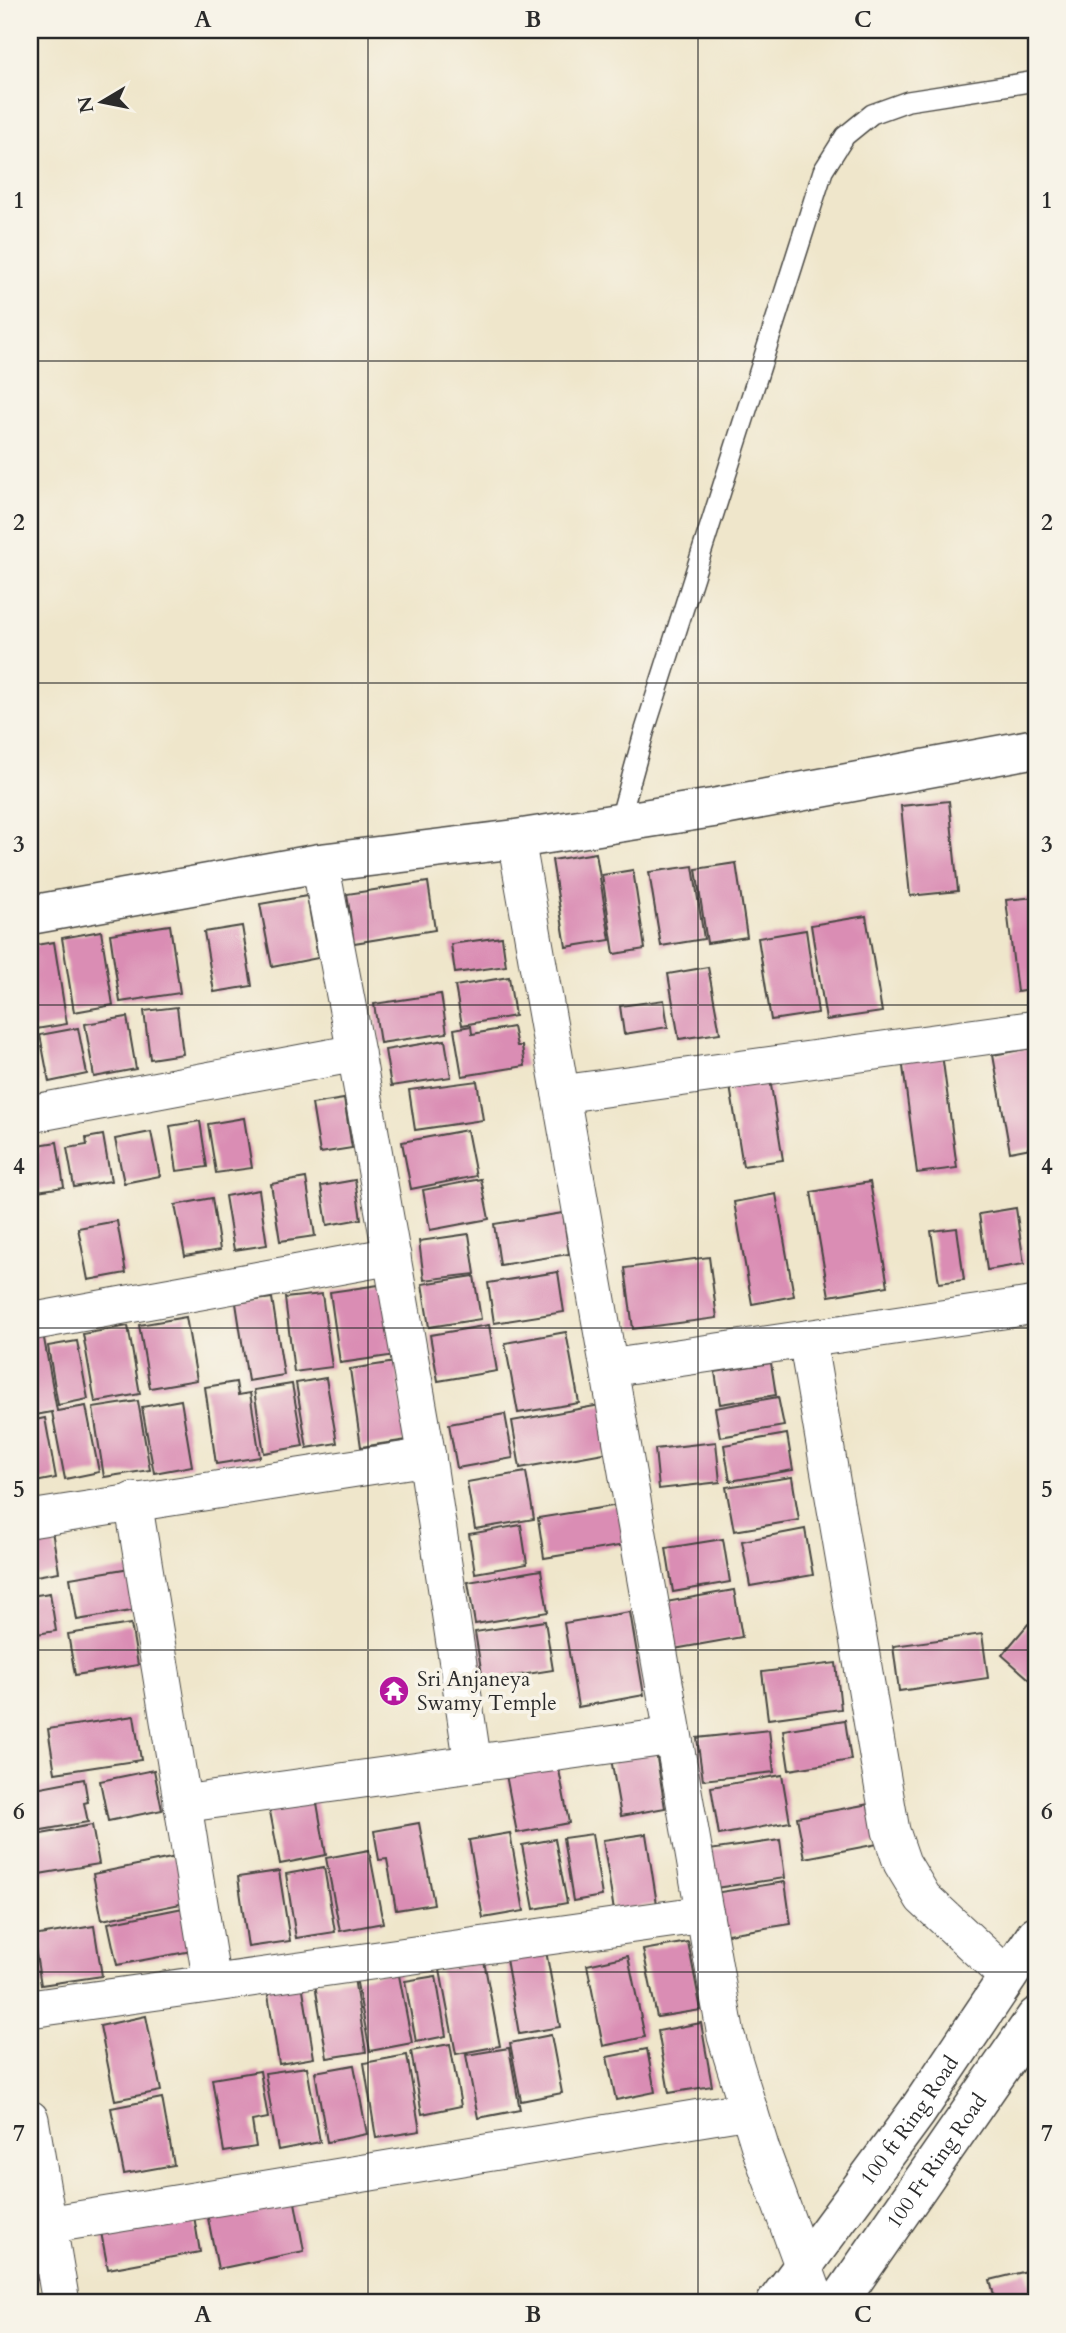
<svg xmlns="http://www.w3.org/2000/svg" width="1066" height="2333" font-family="Cardo,serif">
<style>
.building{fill:#da8db4}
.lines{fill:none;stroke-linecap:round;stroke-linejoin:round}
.service-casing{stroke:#484743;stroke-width:22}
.minor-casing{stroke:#484743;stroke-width:39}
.tertiary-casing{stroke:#484743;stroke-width:41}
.primary-casing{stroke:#484743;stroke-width:41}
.service{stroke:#fff;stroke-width:19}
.minor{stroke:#fff;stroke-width:37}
.tertiary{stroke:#fff;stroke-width:38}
.primary{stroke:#fff;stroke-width:38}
.grid{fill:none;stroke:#2b2b2b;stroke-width:2;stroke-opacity:0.55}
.labels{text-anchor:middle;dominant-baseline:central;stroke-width:7;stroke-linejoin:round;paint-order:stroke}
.poi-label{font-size:21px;fill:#2b2b2b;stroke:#f7f3e8;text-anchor:start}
.street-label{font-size:21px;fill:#2b2b2b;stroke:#f7f3e8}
.neatline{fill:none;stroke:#2b2b2b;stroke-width:2.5}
.grid-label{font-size:23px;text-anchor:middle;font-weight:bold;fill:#2b2b2b}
</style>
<rect width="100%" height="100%" fill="#f7f3e8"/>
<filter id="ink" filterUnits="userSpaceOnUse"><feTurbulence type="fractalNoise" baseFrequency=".0143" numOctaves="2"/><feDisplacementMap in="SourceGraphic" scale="14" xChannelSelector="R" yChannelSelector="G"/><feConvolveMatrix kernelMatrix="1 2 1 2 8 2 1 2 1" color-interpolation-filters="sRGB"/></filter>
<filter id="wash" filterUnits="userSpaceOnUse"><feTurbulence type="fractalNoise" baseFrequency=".00686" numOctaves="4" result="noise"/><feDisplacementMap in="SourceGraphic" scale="28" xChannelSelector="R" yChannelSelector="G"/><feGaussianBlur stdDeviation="1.57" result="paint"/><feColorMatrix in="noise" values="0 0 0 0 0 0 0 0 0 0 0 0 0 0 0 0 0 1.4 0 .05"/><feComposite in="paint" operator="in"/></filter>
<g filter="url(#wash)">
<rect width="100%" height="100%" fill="#efe6cb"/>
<g id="blocks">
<g class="building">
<polygon points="949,801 958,891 910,896 901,806"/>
<polygon points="596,853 610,940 566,947 552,860"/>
<polygon points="736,863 747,937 707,943 696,869"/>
<polygon points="693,866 704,939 661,946 649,872"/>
<polygon points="633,870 645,949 614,954 602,875"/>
<polygon points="428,882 435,930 354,943 347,894"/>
<polygon points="307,896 318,958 272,967 260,904"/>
<polygon points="1036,897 1036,989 1017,992 1006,900"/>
<polygon points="866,916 882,1012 826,1020 811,925"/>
<polygon points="170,925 180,993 120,1002 110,934"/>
<polygon points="242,926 252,986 214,992 204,932"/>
<polygon points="806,930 818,1013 771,1020 758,938"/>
<polygon points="101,931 113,1005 74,1012 62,938"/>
<polygon points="502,937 506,966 455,973 451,944"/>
<polygon points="54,942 67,1024 30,1030 30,946"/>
<polygon points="708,967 720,1033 679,1039 668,974"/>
<polygon points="509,977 515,1016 462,1025 455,986"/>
<polygon points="441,994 447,1033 380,1043 374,1004"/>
<polygon points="664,1000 668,1027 624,1034 620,1006"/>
<polygon points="177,1007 183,1054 150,1059 144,1011"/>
<polygon points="127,1017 136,1069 94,1077 85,1024"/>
<polygon points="471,1026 472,1034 513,1027 517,1046 522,1046 525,1066 462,1076 454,1029"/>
<polygon points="78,1028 87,1074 49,1082 40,1035"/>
<polygon points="445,1040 451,1077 391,1086 385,1050"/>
<polygon points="30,1047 39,1082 30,1084"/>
<polygon points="1036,1047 1036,1147 1010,1152 993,1055"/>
<polygon points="942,1054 957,1168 917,1173 902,1059"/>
<polygon points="770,1079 783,1160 743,1166 730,1086"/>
<polygon points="477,1081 483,1120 415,1130 409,1090"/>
<polygon points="344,1099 352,1148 320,1153 312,1104"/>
<polygon points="244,1118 252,1168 216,1173 208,1124"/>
<polygon points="200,1121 207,1167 177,1171 170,1126"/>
<polygon points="467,1130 476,1176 411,1189 402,1142"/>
<polygon points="151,1132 160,1176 124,1183 115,1139"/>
<polygon points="103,1135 111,1181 74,1187 67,1148 87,1145 86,1138"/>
<polygon points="57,1142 64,1187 30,1192 30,1154 39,1153 38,1145"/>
<polygon points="306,1178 315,1236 280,1241 271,1184"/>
<polygon points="481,1179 489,1219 430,1230 423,1190"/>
<polygon points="355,1180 361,1219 327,1225 321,1186"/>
<polygon points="870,1182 888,1286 829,1296 811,1192"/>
<polygon points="259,1190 267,1245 234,1250 225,1196"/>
<polygon points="776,1194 794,1296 752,1304 734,1202"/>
<polygon points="212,1198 220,1250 185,1256 175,1205"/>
<polygon points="1016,1208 1024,1264 987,1270 979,1214"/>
<polygon points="563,1213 569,1254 500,1265 494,1224"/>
<polygon points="117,1221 126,1273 88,1280 78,1228"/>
<polygon points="957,1228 964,1280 939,1283 931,1231"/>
<polygon points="469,1234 475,1274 424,1280 419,1241"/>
<polygon points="709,1257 717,1318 633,1329 625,1268"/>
<polygon points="558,1272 564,1312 494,1323 488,1283"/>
<polygon points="474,1276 481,1319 429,1327 422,1284"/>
<polygon points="386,1284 396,1355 340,1363 330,1292"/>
<polygon points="322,1294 332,1367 294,1372 285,1298"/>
<polygon points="272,1298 284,1375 248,1381 236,1303"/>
<polygon points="186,1317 197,1380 150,1388 139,1325"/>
<polygon points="489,1325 497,1371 438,1381 430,1335"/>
<polygon points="128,1326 140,1394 95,1402 83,1334"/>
<polygon points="566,1332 579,1403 518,1413 505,1343"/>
<polygon points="43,1333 57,1411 86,1406 99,1472 65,1479 52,1412 30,1416 30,1335"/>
<polygon points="77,1341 88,1399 58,1405 48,1346"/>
<polygon points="396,1362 407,1440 361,1447 350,1369"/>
<polygon points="771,1363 776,1395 720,1404 715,1372"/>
<polygon points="326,1378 337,1443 307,1448 296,1383"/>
<polygon points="236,1382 238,1395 250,1393 260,1457 216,1464 205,1387"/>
<polygon points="292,1384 303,1446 264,1453 254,1390"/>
<polygon points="778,1397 784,1426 720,1437 715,1408"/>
<polygon points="181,1400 192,1466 154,1473 142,1407"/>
<polygon points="138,1401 150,1470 104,1477 93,1408"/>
<polygon points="606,1404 615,1451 520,1468 512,1421"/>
<polygon points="505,1414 513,1458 457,1468 449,1424"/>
<polygon points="45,1418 56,1478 30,1483 30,1421"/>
<polygon points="787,1434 793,1470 730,1481 724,1445"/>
<polygon points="716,1442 720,1482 659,1489 655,1449"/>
<polygon points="526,1472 534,1519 475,1529 467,1482"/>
<polygon points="792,1477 799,1520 734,1531 726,1487"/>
<polygon points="619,1505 625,1545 544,1558 538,1518"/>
<polygon points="51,1525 59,1572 30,1577 30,1528"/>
<polygon points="521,1525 527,1564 475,1573 469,1534"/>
<polygon points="805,1529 813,1575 750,1586 742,1541"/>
<polygon points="723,1539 730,1582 673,1592 666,1548"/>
<polygon points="136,1567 143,1609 77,1620 70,1578"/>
<polygon points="541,1570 548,1612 475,1624 468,1582"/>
<polygon points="734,1590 742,1637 674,1649 666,1602"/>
<polygon points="50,1593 56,1631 30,1635 30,1596"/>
<polygon points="630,1612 644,1695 578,1707 564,1623"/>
<polygon points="545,1621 553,1670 483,1681 475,1632"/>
<polygon points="131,1624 138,1665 75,1675 68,1634"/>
<polygon points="1028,1624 1036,1630 1036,1685 1002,1655"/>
<polygon points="982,1634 988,1678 899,1691 893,1646"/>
<polygon points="836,1663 841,1709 768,1719 762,1672"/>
<polygon points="134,1716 141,1760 55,1773 48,1729"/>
<polygon points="845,1720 851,1760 789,1770 783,1730"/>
<polygon points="769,1730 774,1772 703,1780 697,1738"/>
<polygon points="654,1740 665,1808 621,1816 609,1747"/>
<polygon points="556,1754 569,1823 517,1833 504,1764"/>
<polygon points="154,1770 162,1810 108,1821 100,1781"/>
<polygon points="782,1775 790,1822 719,1835 711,1787"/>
<polygon points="84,1779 88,1802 84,1803 88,1822 30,1832 30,1789"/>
<polygon points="316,1797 326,1855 280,1864 269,1806"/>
<polygon points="875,1803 883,1843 805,1858 797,1817"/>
<polygon points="419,1823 434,1904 396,1910 387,1859 379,1860 374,1831"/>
<polygon points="92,1825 99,1864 33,1875 30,1854 30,1836"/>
<polygon points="510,1833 524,1911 483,1918 469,1840"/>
<polygon points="592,1834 602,1896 573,1901 563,1838"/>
<polygon points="646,1834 657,1904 614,1911 603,1840"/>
<polygon points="555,1839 567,1903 534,1909 522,1845"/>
<polygon points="780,1840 785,1878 715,1888 709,1850"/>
<polygon points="369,1850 383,1923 340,1931 326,1858"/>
<polygon points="181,1856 190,1902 102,1920 93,1874"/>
<polygon points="324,1867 335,1932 296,1938 286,1874"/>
<polygon points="279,1871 290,1941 248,1947 238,1877"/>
<polygon points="785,1882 791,1924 721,1935 714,1893"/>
<polygon points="193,1906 202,1949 117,1965 108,1923"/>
<polygon points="94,1926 102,1976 41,1985 33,1936"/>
<polygon points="688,1942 701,2010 657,2017 643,1950"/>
<polygon points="546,1951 560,2027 519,2034 506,1959"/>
<polygon points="628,1956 645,2037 603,2046 587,1965"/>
<polygon points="484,1961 500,2046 456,2054 440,1970"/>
<polygon points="398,1970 412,2043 370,2051 356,1978"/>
<polygon points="436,1976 446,2036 416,2042 405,1981"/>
<polygon points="301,1977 314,2058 279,2064 266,1982"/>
<polygon points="354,1978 366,2052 327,2058 315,1984"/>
<polygon points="146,2016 161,2091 115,2100 100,2026"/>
<polygon points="701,2023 712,2086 669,2093 658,2031"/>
<polygon points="551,2035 562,2093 521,2101 510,2043"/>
<polygon points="450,2044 461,2106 422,2114 411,2051"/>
<polygon points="509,2048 520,2110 478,2118 466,2055"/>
<polygon points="647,2049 655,2092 616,2100 607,2057"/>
<polygon points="407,2055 420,2131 376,2138 364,2063"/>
<polygon points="354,2065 367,2134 327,2142 315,2072"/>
<polygon points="307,2067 320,2142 278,2150 265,2073"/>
<polygon points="260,2071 268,2118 252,2121 256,2147 224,2152 212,2079"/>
<polygon points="162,2098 174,2165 124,2174 111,2108"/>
<polygon points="292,2186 304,2251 218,2269 205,2203"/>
<polygon points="30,2196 52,2277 30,2281"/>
<polygon points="193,2210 200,2252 108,2269 100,2227"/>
<polygon points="1027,2271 1036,2303 996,2303 990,2280"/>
</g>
</g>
</g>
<g filter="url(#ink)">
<use href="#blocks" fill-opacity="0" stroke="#484743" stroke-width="2"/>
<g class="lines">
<g class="service-casing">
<polyline id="service" points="619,823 644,733 823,171 845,136 872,114 908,101 1036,81"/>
</g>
<g class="minor-casing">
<g id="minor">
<polyline points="516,839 726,2036 761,2150 817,2303"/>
<polyline points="320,863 356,1053 427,1457 473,1764"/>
<polyline points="561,1094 1036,1029"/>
<polyline points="30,1114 356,1053"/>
<polyline points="30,1322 392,1256"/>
<polyline points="807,1339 891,1831 902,1863 923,1898 1008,1977"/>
<polyline points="609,1368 1036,1305"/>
<polyline points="133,1501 212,1983"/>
<polyline points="30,1519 427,1457"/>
<polyline points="182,1804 673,1736"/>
<polyline points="30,2009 705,1914"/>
<polyline points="30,2119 61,2303"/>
<polyline points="47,2225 749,2110"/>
</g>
</g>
<g class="tertiary-casing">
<polyline id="tertiary" points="30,915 320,863 516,839 713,808 1036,748"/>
</g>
<g class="primary-casing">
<g id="primary">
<path id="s1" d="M776,2303L917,2112L1036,1935"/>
<path id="s2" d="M838,2303L1036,2017"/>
</g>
</g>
<use href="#service" class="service"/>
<use href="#minor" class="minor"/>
<use href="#tertiary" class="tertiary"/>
<use href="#primary" class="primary"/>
</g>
</g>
<path class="grid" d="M368,30V2303M698,30V2303M30,361H1036M30,683H1036M30,1005H1036M30,1328H1036M30,1650H1036M30,1972H1036"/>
<defs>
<g id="temple-disc" transform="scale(1.575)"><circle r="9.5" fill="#b5179e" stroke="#f7f3e8"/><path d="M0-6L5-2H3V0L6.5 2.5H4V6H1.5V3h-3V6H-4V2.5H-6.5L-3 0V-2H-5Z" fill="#fff"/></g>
</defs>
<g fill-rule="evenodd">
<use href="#temple-disc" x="394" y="1691"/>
</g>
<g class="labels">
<g class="poi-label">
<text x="417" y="1679">Sri Anjaneya<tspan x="417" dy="24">Swamy Temple</tspan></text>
</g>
<g class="street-label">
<text stroke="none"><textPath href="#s1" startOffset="226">100 ft Ring Road</textPath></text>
<text stroke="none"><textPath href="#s2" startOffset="173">100 Ft Ring Road</textPath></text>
</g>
</g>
<rect width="1066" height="2333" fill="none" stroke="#f7f3e8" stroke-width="77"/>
<g transform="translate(102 102) rotate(260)" stroke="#f7f3e8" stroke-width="5" paint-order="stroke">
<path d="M0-5L12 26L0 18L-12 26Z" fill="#2b2b2b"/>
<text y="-10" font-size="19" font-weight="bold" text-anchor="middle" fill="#2b2b2b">N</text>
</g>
<rect x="38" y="38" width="990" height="2256" class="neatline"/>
<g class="grid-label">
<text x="203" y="27">A</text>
<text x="533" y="27">B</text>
<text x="863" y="27">C</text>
<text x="19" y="208">1</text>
<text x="1047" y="208">1</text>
<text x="19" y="530">2</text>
<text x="1047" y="530">2</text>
<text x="19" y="852">3</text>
<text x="1047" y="852">3</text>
<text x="19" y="1174">4</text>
<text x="1047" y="1174">4</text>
<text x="19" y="1497">5</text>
<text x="1047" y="1497">5</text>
<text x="19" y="1819">6</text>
<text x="1047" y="1819">6</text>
<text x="19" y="2141">7</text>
<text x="1047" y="2141">7</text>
<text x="203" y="2322">A</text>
<text x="533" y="2322">B</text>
<text x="863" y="2322">C</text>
</g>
</svg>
